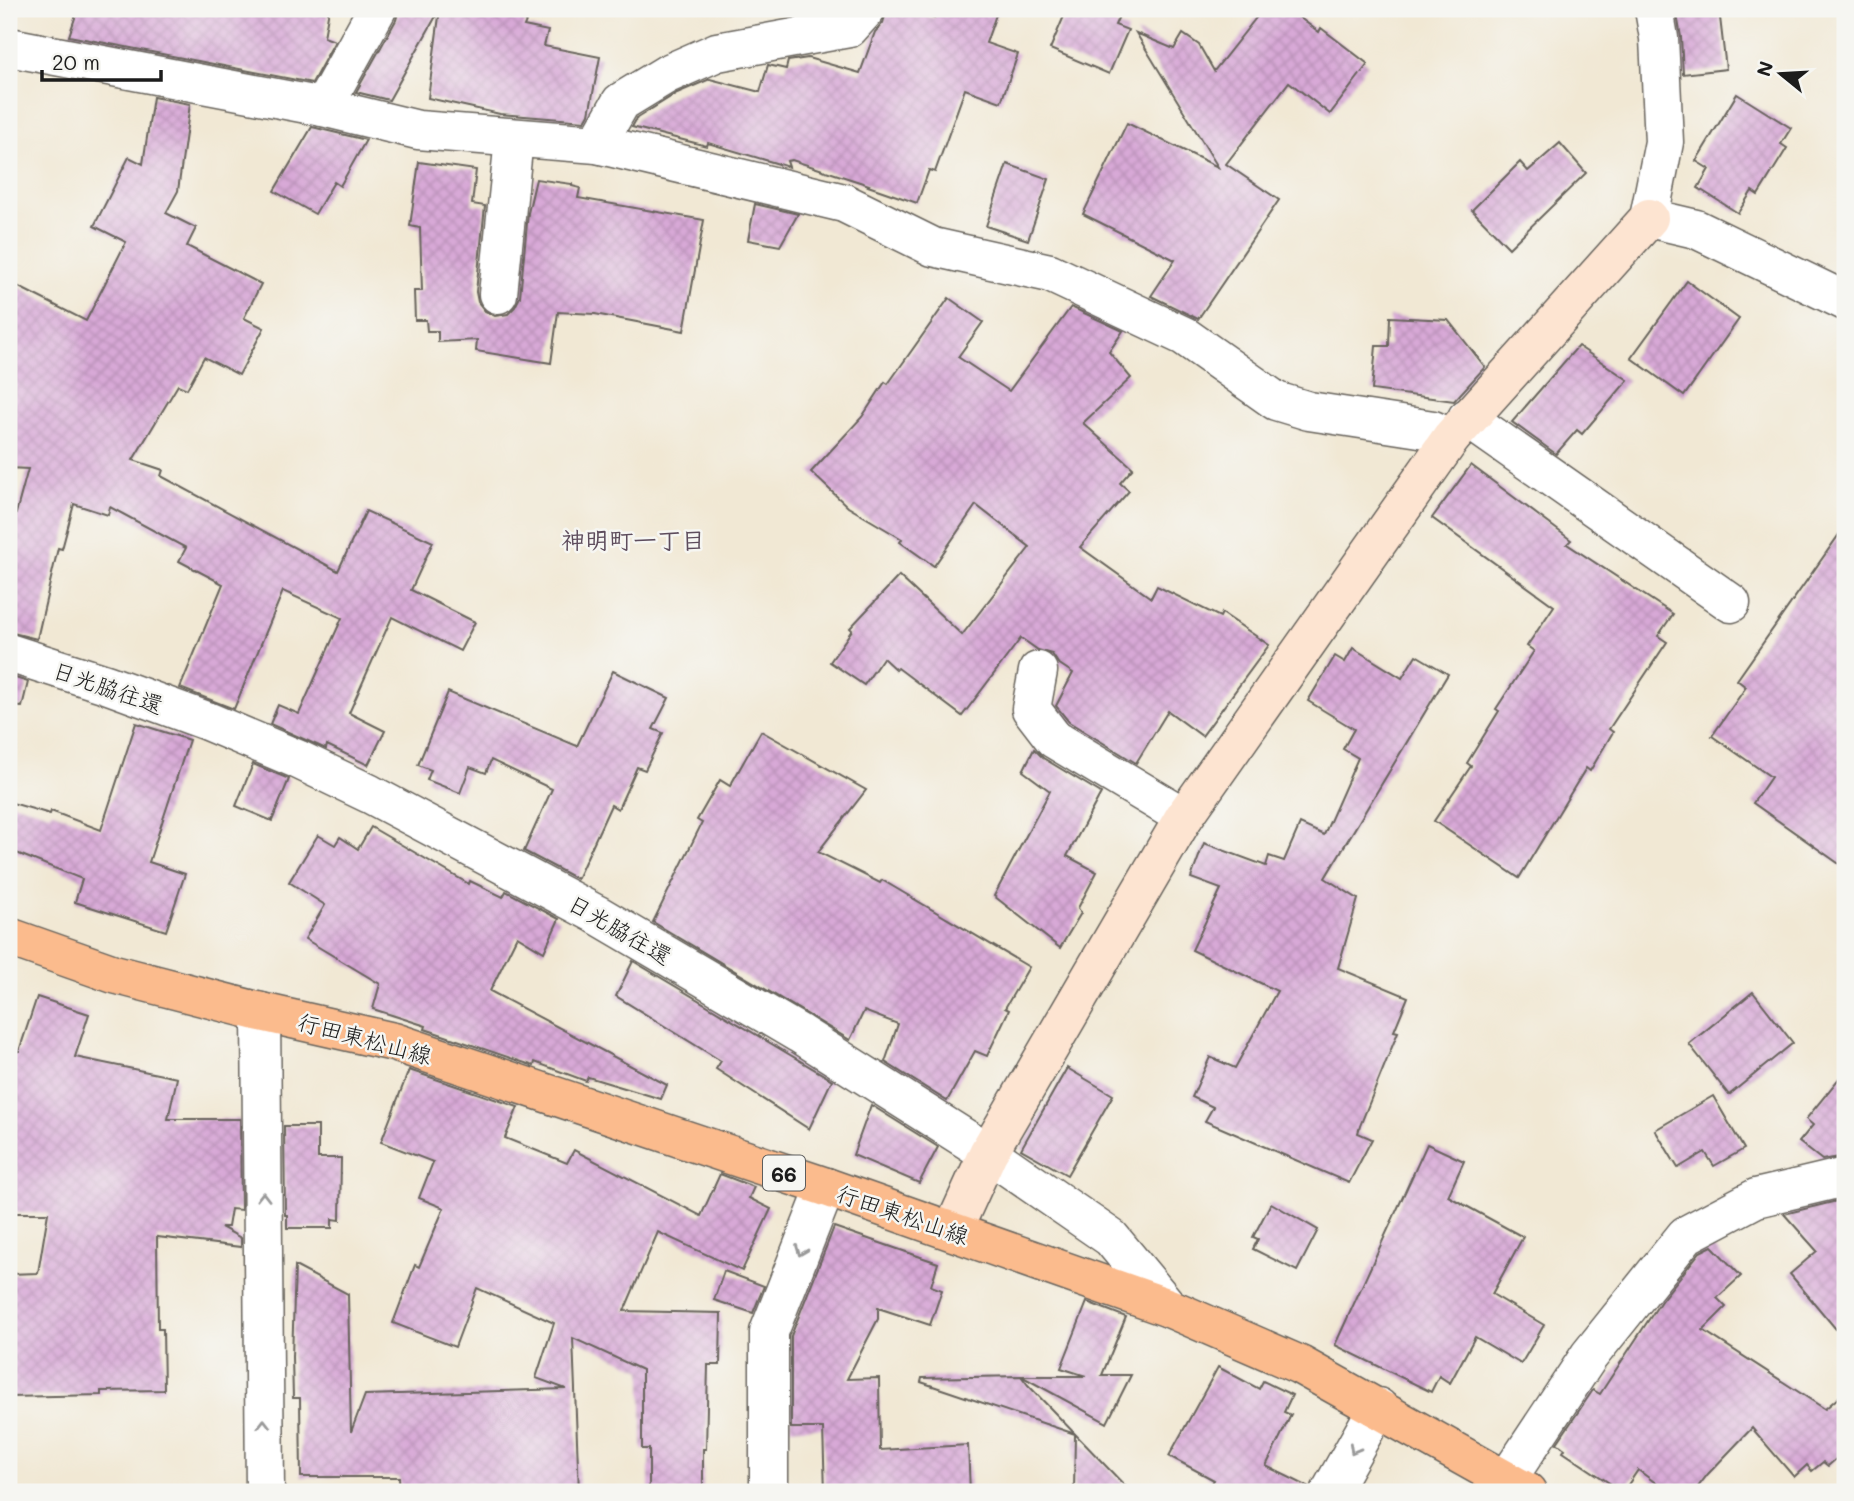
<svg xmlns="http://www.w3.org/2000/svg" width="1854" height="1501" font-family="Mali,'Klee One',sans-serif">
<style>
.building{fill:url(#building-cross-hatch)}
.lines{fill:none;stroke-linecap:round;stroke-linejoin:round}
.street-casing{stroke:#67635c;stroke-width:41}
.secondary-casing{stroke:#67635c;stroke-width:41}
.primary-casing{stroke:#67635c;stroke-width:41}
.street{stroke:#fff;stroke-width:38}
.secondary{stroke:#fde4d1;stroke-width:38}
.primary{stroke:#fbbb8d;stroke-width:38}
.oneway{stroke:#999}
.labels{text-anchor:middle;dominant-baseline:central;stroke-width:5;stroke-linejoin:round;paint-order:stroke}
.shield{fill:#f6f6f2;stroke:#5d5d5c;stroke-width:2}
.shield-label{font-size:21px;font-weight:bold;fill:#1c1c1c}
.street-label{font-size:23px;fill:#1c1c1c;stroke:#f6f6f2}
.neighbourhood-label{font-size:24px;font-weight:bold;fill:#5e4d5d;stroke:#f6f6f2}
</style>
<defs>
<pattern id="building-cross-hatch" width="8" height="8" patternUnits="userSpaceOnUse" patternTransform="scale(1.75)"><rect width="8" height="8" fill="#d8a9d7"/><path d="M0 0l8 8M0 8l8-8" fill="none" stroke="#b991b8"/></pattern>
</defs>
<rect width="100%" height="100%" fill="#f6f6f2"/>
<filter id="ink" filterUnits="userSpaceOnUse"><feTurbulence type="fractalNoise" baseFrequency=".0143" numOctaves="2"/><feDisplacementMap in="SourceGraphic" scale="14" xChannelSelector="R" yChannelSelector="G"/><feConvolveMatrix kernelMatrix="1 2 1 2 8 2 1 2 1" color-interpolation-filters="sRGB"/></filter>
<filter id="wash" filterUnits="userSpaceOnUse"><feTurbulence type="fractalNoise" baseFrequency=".00686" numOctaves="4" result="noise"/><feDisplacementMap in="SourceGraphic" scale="28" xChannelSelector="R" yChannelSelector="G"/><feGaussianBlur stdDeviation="1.57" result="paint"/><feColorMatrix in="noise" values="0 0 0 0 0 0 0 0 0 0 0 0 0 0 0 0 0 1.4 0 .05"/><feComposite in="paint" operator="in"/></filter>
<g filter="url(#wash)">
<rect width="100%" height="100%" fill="#f1e8d4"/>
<g id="blocks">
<g class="building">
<polygon points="78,9 329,9 324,37 335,41 312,83 69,36"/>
<polygon points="399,9 531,9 524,26 548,31 544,46 600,57 589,114 585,121 500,114 428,98 440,9 389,100 356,92 396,20"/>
<polygon points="887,9 906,9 934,18 937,9 998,9 986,43 1018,54 1001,102 965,89 935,172 929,170 917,203 868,186 869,185 792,160 787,161 789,167 708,143 707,146 632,127 637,118 677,93 710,79 760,92 768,65 786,69 788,61 808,58 860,73 875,32 883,23"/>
<polygon points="1067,9 1122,9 1115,25 1128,30 1109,74 1050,49"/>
<polygon points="1263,9 1288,9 1319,32 1321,28 1368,64 1330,114 1289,82 1226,164 1279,200 1198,319 1151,296 1175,260 1083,214 1127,123 1218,167 1136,33 1174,49 1183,34 1199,45 1214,71"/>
<polygon points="1676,9 1719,9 1726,69 1683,74 1681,37"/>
<polygon points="1737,94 1791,128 1781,144 1787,148 1758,195 1752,191 1738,213 1698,188 1709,169 1696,161"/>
<polygon points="153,97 190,104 178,191 166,213 196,228 187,246 261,284 244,318 264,328 239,375 204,357 187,389 178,385 133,460 163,470 161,476 338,571 366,511 433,542 411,590 475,622 460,651 392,617 349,713 385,731 368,765 327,745 326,749 270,724 278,705 299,714 342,618 283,591 234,709 180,688 223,584 179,561 186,548 110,507 108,515 74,504 62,549 58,548 37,639 9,632 9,539 28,469 9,468 9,434 14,380 9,378 9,282 86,321 126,242 94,226 129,157 143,164"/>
<polygon points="312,127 366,140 340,186 334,182 315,214 274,191"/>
<polygon points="1560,143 1586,173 1509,248 1472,210 1520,162 1528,171"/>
<polygon points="419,162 476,170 472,204 485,206 476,292 478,302 485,311 495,316 508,314 515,307 520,297 528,213 536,179 572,184 572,186 580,188 578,198 704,220 684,331 595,314 558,312 551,363 476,351 477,340 438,342 438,331 427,331 426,320 415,320 414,291 422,291 420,228 410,226"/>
<polygon points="1007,164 1049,179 1028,240 986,226"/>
<polygon points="755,204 798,214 780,246 748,240"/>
<polygon points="1687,281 1739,319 1684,396 1631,358"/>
<polygon points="949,298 983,322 958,357 1009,391 1071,307 1123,331 1109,352 1131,378 1083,423 1133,468 1120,483 1129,491 1080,547 1151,598 1157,586 1220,617 1222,613 1269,645 1202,736 1168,711 1136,763 1069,722 1056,706 1073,673 1058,663 1052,654 1038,650 1021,638 962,716 898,668 896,670 883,658 864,685 830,662 852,630 850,628 899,576 962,635 1030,547 976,505 934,566 900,542 902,539 848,507 811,472 862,417 885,382 888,384"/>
<polygon points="1390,317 1448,320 1485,367 1454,401 1372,390 1376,346 1389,346"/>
<polygon points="1578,346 1628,380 1582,434 1577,430 1556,454 1512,422"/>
<polygon points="1471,465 1571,540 1567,544 1673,614 1658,636 1667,642 1609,729 1613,732 1590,771 1586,768 1519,878 1434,821 1471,766 1467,763 1499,711 1496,709 1534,651 1527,646 1554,606 1432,518"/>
<polygon points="1845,526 1845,868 1753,803 1771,777 1712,736 1746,687 1737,680"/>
<polygon points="1353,648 1402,678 1416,655 1448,674 1325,878 1358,899 1338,968 1408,997 1394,1031 1398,1032 1360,1126 1358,1133 1372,1139 1349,1183 1205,1121 1213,1107 1192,1097 1210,1057 1235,1068 1277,991 1192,950 1221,889 1191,878 1204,843 1266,866 1269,856 1284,861 1300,824 1324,835 1358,758 1343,749 1354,729 1308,701 1335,656 1345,662"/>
<polygon points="613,671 669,698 653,729 663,733 645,770 637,767 618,809 611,805 577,879 524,851 552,789 491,760 486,773 470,767 460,793 427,780 431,770 418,765 448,692 577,746"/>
<polygon points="9,676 28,682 22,707 9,706"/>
<polygon points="136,723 189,740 149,862 185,874 166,931 75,902 82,879 9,850 9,802 50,814 51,811 101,830"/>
<polygon points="761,731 866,790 818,852 880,883 882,880 1029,967 1005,1008 1009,1010 987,1056 975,1051 947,1101 885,1062 898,1024 864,1011 850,1040 653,922 702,823 697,820 720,780 730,786"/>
<polygon points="1034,749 1043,758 1101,793 1067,856 1097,872 1078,908 1081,913 1060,948 994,896 1050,791 1023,771"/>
<polygon points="253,764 289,779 272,821 236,806"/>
<polygon points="371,827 469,884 470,881 503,897 506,891 559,919 544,952 517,936 490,991 667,1085 661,1099 588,1077 586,1081 535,1062 534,1066 425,1029 426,1026 373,1009 380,984 305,939 325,905 289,882 318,835 335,845 340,837 358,849"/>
<polygon points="633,961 832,1080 809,1129 716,1069 721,1061 616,996"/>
<polygon points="1753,992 1793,1043 1729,1095 1689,1044"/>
<polygon points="37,997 89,1014 75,1057 177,1078 168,1119 240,1119 241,1210 231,1209 228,1227 221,1227 241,1238 241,1247 157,1237 158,1329 163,1329 164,1390 101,1391 101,1395 9,1397 9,1274 38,1273 48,1213 9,1213 9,1088 13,1088 12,1052 19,1051"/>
<polygon points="1067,1068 1113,1095 1067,1175 1021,1149"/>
<polygon points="409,1070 518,1107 505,1138 567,1163 574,1150 701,1216 720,1174 754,1187 749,1198 771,1209 742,1271 658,1232 624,1311 721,1313 720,1365 708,1365 706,1449 703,1449 703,1492 649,1492 649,1449 642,1449 642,1370 573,1338 579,1492 400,1492 399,1477 301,1477 300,1398 293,1398 292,1357 295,1266 348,1294 351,1432 365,1395 566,1389 536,1378 554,1323 477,1288 455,1347 393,1323 415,1265 419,1267 444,1208 419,1198 433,1162 381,1142"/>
<polygon points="1845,1071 1845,1156 1822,1160 1799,1142 1813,1125 1806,1119"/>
<polygon points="1713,1096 1744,1149 1714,1166 1705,1152 1678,1168 1655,1130"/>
<polygon points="871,1105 938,1147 919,1183 853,1155"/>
<polygon points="284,1126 318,1126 318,1158 341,1158 340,1220 332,1219 332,1228 287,1228 287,1215 285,1215"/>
<polygon points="1427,1144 1464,1161 1448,1196 1523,1237 1492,1294 1544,1325 1521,1364 1475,1337 1450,1383 1439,1376 1431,1392 1335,1345"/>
<polygon points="1845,1199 1845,1340 1790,1274 1817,1251 1784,1214"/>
<polygon points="1271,1203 1318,1230 1297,1271 1253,1249 1258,1239 1253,1237"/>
<polygon points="834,1227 938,1263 931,1286 942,1290 930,1325 878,1308 878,1319 847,1379 879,1378 880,1450 968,1445 970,1492 825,1492 823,1428 791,1428 791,1336"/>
<polygon points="1712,1246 1741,1276 1717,1298 1726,1307 1703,1330 1825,1409 1845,1392 1845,1451 1828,1466 1823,1462 1812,1471 1807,1465 1794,1477 1752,1428 1708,1474 1694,1492 1668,1492 1638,1470 1623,1492 1563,1452 1565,1449 1557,1443 1593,1390 1600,1394 1661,1301 1700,1252"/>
<polygon points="724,1271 764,1286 753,1313 714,1300"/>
<polygon points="1087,1302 1126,1317 1102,1375 1131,1375 1107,1423 1021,1376 1086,1376 1061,1368"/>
<polygon points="1218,1367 1259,1389 1263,1381 1292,1395 1284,1412 1291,1415 1266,1466 1309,1487 1308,1492 1207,1492 1214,1480 1169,1456"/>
<polygon points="1021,1376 1028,1385 1131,1492 1074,1492 1075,1434 921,1382 922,1378"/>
</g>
</g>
</g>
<g filter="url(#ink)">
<use href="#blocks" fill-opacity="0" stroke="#67635c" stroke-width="2"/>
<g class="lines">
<g class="street-casing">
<g id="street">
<polyline points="1654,9 1659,38 1664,142 1649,218 1696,229 1845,301"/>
<polyline points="9,47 323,107 418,130 597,144 844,203 933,247 1050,273 1184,336 1276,401 1309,411 1433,430 1451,438"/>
<polyline points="323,107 377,9"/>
<polyline points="597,144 621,102 667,74 717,52 849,28 866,9"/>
<polyline points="498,294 514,139"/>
<polyline points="1467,418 1731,603"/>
<polyline points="9,653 106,684 207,721 297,759 370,794 596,914 800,1034 988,1153 1111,1238 1169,1308"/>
<polyline points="1038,671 1031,709 1054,739 1184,817"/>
<polyline points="261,1012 265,1492"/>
<polyline points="1506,1481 1589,1356 1686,1235 1756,1198 1845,1177"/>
<polyline points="769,1492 769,1332 826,1187"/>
<polyline points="1330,1492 1378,1407"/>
</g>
</g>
<g class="secondary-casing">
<polyline id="secondary" points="953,1230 988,1153 1184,817 1451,438 1649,218"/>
</g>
<g class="primary-casing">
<polyline id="primary" points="9,937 114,974 261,1012 394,1042 826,1187 1169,1308 1300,1365 1527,1492"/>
</g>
<use href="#street" class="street"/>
<use href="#secondary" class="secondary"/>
<use href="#primary" class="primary"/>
</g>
<defs><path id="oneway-chevron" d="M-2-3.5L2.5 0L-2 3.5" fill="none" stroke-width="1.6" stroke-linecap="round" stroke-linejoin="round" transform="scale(1.75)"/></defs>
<g class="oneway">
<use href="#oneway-chevron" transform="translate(263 1197) rotate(-90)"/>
<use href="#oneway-chevron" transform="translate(801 1251) rotate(111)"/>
<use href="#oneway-chevron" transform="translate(264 1424) rotate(-90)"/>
<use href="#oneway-chevron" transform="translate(1354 1449) rotate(119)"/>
</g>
</g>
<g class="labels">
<rect class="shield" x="763" y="1155.5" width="42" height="35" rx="5"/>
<g class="shield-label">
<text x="784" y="1173">66</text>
</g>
<g class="street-label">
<text transform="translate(108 687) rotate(19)">日光脇往還</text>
<text transform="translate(620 929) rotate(30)">日光脇往還</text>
<text transform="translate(365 1038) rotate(15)">行田東松山線</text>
<text transform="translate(903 1214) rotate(19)">行田東松山線</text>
</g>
<g class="neighbourhood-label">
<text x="633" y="539">神明町一丁目</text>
</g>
</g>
<rect width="1854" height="1501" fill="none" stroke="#f6f6f2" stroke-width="35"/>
<g transform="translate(1781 74) rotate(288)" stroke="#f6f6f2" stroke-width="5" paint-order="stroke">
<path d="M0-5L12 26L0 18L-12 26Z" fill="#1c1c1c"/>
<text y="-10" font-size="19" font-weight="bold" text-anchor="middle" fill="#1c1c1c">N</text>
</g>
<path d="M42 70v10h119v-10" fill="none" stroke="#1c1c1c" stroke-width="3.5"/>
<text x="52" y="70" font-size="21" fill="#1c1c1c" stroke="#f6f6f2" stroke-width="5" paint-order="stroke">20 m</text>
</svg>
